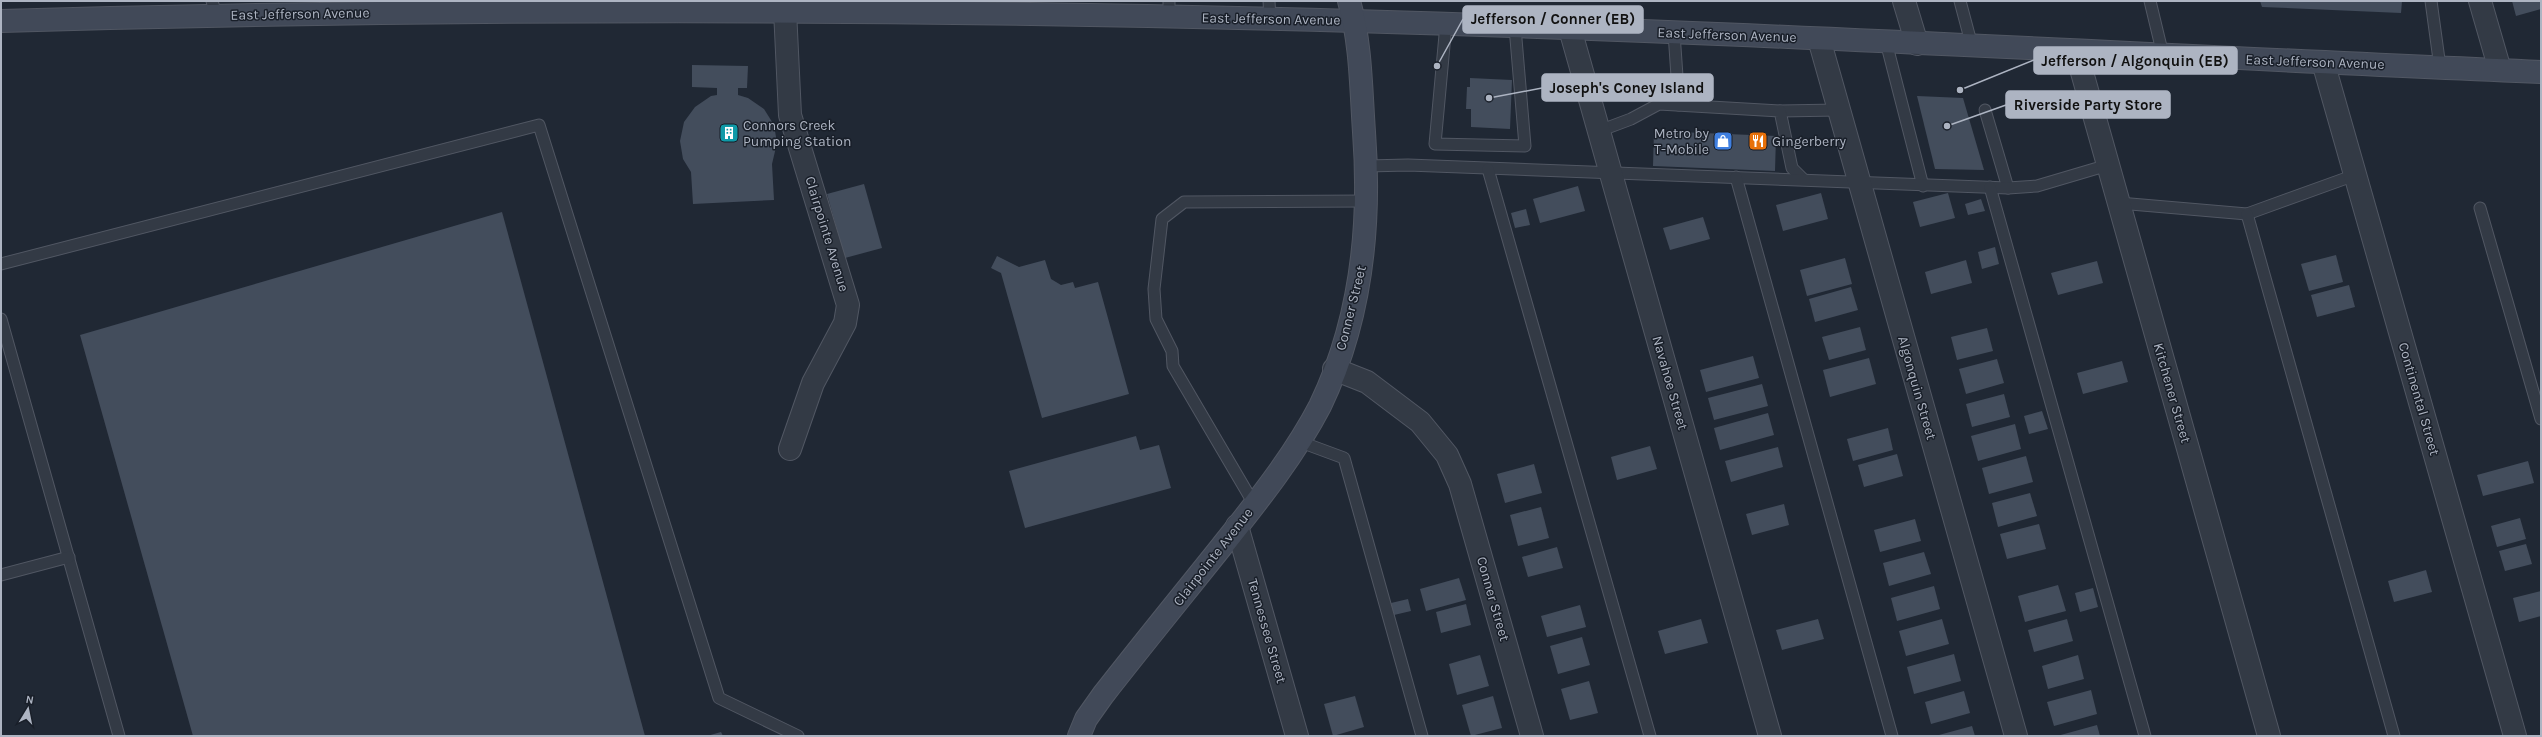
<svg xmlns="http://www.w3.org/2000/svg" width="2542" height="737" font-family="Karla,sans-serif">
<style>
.building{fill:#434d5c}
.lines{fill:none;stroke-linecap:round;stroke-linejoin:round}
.lane-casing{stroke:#515763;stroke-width:13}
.street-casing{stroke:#515763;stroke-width:24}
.secondary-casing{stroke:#515763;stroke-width:24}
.lane{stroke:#333a45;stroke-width:11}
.street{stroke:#333a45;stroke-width:22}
.secondary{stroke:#414958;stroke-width:22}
.labels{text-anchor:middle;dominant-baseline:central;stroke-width:3;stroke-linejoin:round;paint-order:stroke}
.street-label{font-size:14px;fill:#adb4c2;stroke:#191f29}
.poi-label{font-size:14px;fill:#adb4c2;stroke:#191f29;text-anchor:start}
.leader{fill:none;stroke:#adb4c2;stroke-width:1.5}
.callout-dot{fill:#adb4c2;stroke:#191f29;stroke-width:1.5}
.callout{fill:#adb4c2;stroke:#adb4c2;stroke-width:1.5}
.callout-label{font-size:15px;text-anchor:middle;font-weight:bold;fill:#111}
</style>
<rect width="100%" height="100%" fill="#202834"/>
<g class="building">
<polygon points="2260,1 2402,1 2401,13 2262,7"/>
<polygon points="2512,1 2541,1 2541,9 2516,16"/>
<polygon points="692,65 748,66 747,88 738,88 738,95 748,98 764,109 774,125 777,143 772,164 774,200 693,204 691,172 683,159 680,141 684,122 695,107 711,96 717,95 717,88 692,87"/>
<polygon points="1470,78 1512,80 1510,129 1471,127 1471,109 1466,109 1467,87 1470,87"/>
<polygon points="1917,96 1963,98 1984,170 1935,169"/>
<polygon points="1654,131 1776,136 1775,171 1653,166"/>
<polygon points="864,184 882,248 845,258 827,194"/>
<polygon points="1578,186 1585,211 1540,223 1533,199"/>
<polygon points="1821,193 1828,219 1783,231 1776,205"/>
<polygon points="1948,193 1955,218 1920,227 1913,202"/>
<polygon points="1981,199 1985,211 1968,215 1965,204"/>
<polygon points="1526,209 1530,225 1515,228 1511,213"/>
<polygon points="502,212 645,736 193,736 80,335"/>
<polygon points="1703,217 1710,239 1670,250 1663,228"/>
<polygon points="1995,247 1999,264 1982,269 1978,252"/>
<polygon points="2336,255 2343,282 2309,291 2301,264"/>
<polygon points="997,256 1019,267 1045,260 1051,279 1061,285 1073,282 1075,288 1098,282 1129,394 1042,418 1001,273 991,268"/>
<polygon points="1845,258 1852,284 1807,296 1800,270"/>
<polygon points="1966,260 1972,283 1931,294 1925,272"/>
<polygon points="2097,261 2103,283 2058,295 2051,273"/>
<polygon points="2349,285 2355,307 2317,317 2311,295"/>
<polygon points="1851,287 1858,310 1815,322 1809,299"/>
<polygon points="1860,327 1866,350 1829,360 1822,337"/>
<polygon points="1987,328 1993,351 1957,360 1951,337"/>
<polygon points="1753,356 1759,378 1706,392 1700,370"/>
<polygon points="1869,358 1876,384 1830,397 1823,370"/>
<polygon points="1997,359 2004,383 1966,394 1959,369"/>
<polygon points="2122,361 2128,382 2083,394 2077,373"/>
<polygon points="1762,384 1768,406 1714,420 1708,398"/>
<polygon points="2004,394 2010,417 1972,427 1966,404"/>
<polygon points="2042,411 2048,429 2029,434 2024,416"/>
<polygon points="1768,413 1774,435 1720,450 1714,428"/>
<polygon points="2015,424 2021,449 1978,461 1971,436"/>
<polygon points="1888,428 1893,450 1853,461 1847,439"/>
<polygon points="1136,436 1140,450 1159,445 1171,488 1025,528 1009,471"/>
<polygon points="1650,446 1657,469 1617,480 1611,457"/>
<polygon points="1778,447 1783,467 1731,482 1725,461"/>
<polygon points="1897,454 1903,476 1864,487 1858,465"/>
<polygon points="2026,456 2033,482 1989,494 1982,468"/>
<polygon points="2528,461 2534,483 2483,496 2477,475"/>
<polygon points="1534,464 1542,493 1505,503 1497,474"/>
<polygon points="2030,493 2037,516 1998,527 1992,503"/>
<polygon points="1784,504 1789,525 1752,535 1746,514"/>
<polygon points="1541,507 1549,538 1518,546 1510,515"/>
<polygon points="2520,518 2526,539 2497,547 2491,526"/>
<polygon points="1915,519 1921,541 1880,552 1874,530"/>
<polygon points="2039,524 2046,549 2007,559 2000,534"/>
<polygon points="2526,544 2532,564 2505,571 2499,551"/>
<polygon points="1557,547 1563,568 1528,577 1522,557"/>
<polygon points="1924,552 1931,574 1889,586 1883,563"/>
<polygon points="2426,570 2432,592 2394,602 2388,581"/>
<polygon points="1459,578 1466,600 1426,611 1420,589"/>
<polygon points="2058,585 2066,611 2025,622 2018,596"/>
<polygon points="1934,586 1940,609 1897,621 1891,598"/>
<polygon points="2093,588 2098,607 2080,612 2075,593"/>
<polygon points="2541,591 2541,616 2519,622 2513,598"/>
<polygon points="1408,599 1411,611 1394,615 1391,603"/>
<polygon points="1466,604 1471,625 1441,633 1436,612"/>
<polygon points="1580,605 1586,627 1547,637 1541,616"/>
<polygon points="1701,619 1708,643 1665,654 1658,631"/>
<polygon points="1818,619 1824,639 1782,650 1776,630"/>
<polygon points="1942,619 1949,644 1906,656 1899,631"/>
<polygon points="2067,619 2073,641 2034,652 2028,630"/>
<polygon points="1582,637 1590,665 1558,674 1550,646"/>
<polygon points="1954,654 1961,681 1914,694 1907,667"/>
<polygon points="1480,655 1489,686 1457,695 1449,664"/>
<polygon points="2078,655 2084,679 2048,689 2042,666"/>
<polygon points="1589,681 1598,713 1570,720 1561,689"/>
<polygon points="2091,690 2097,714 2054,726 2047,702"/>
<polygon points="1964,691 1970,713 1931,724 1925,702"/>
<polygon points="1355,696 1364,727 1333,736 1324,704"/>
<polygon points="1493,696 1502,728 1471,736 1462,705"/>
<polygon points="2097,725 2100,736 2057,736"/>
<polygon points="1972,726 1975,736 1940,736 1939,735"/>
<polygon points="721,732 723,736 707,736"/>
</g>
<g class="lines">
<g class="lane-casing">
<g id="lane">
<polyline points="212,1 216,15"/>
<polyline points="1169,1 1169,17"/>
<polyline points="1269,1 1270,19"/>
<polyline points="1960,1 1972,46"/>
<polyline points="2150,1 2163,55"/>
<polyline points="2431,1 2440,67"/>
<polyline points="1446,24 1435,144 1525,146 1515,27"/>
<polyline points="1674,33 1679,105"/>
<polyline points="1886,42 1923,186"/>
<polyline points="1985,110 2008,188"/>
<polyline points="1780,111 1838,110"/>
<polyline points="1599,131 1631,119 1659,104 1780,111 1792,168 1803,179"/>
<polyline points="1367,166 1408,165 2008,188 2037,186 2108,165"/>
<polyline points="1488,169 1650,736"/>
<polyline points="1736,177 1892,736"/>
<polyline points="1990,187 2145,736"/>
<polyline points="2119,203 2247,214 2355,175"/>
<polyline points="2480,208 2541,419"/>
<polyline points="2247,214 2394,736"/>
<polyline points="1,264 539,125 719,698 798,736"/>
<polyline points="1,319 119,736"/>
<polyline points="1298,441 1344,458 1422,736"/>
<polyline points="1254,504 1173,366 1172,351 1156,319 1154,289 1162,219 1184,202 1366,201"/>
<polyline points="1,575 69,557"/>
</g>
</g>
<g class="street-casing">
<g id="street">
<polyline points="1904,1 1917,44"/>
<polyline points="2480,1 2500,70"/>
<polyline points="785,10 790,115 848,305 845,323 813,383 790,449"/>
<polyline points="1570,29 1770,736"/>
<polyline points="1819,39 2016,736"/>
<polyline points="2076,51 2269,736"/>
<polyline points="2323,62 2515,736"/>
<polyline points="1334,369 1367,382 1420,422 1447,455 1460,484 1532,736"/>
<polyline points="1237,526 1297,736"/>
</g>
</g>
<g class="secondary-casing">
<g id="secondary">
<path d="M1,21C452,8 903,8 1354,21C1750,32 2145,55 2541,72"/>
<path d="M1079,736L1086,719L1103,695C1142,645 1182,596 1222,546C1257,502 1294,456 1320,406C1361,321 1371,225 1364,132C1361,89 1361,43 1349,1"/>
</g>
</g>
<use href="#lane" class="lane"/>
<use href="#street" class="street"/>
<use href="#secondary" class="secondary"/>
</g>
<defs>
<g id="building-square" transform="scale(1)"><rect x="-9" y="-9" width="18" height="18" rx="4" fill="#0f9aa8" stroke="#191f29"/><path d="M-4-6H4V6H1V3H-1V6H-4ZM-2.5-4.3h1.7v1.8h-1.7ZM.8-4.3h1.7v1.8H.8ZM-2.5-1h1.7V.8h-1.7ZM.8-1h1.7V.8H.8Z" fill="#fff"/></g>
<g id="shop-square" transform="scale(1)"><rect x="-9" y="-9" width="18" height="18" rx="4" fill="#3f7fe0" stroke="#191f29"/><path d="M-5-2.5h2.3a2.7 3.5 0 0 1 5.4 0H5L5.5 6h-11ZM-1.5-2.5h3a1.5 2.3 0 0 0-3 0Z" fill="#fff"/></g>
<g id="restaurant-square" transform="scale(1)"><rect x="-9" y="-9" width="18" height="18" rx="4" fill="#e8710a" stroke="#191f29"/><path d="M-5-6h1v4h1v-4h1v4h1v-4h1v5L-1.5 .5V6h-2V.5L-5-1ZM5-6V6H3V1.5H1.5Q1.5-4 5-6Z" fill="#fff"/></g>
</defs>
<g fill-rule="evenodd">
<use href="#building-square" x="729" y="133"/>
<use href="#shop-square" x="1723" y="141"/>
<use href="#restaurant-square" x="1758" y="141"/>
</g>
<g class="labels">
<g class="street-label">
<text transform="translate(300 14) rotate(-1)">East Jefferson Avenue</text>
<text transform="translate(1271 19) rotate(1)">East Jefferson Avenue</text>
<text transform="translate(1727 35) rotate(2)">East Jefferson Avenue</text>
<text transform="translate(2315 62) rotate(2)">East Jefferson Avenue</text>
<text transform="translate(827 234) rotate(73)">Clairpointe Avenue</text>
<text transform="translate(1351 308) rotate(-76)">Conner Street</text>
<text transform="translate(1670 383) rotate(74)">Navahoe Street</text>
<text transform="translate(1917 388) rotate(74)">Algonquin Street</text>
<text transform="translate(2172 393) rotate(74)">Kitchener Street</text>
<text transform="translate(2419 399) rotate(74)">Continental Street</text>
<text transform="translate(1213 557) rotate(-52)">Clairpointe Avenue</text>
<text transform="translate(1493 599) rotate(74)">Conner Street</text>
<text transform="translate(1267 631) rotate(74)">Tennessee Street</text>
</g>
<g class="poi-label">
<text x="743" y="125">Connors Creek<tspan x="743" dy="16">Pumping Station</tspan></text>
<text x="1709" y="133" text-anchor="end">Metro by<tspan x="1709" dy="16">T-Mobile</tspan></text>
<text x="1772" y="141">Gingerberry</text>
</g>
</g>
<path class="leader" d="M1437 66L1463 19M1960 90L2034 60M1489 98L1542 88M1947 126L2006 105"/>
<g class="callout-dot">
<circle cx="1437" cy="66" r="4"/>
<circle cx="1960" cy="90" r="4"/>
<circle cx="1489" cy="98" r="4"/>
<circle cx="1947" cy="126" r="4"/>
</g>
<g class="callout">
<rect x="1463" y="6" width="180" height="27" rx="4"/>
<rect x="2034" y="47" width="203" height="27" rx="4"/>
<rect x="1542" y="74" width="171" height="27" rx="4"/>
<rect x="2006" y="91" width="164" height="27" rx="4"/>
</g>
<g class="callout-label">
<text x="1553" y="24">Jefferson / Conner (EB)</text>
<text x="2135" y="66">Jefferson / Algonquin (EB)</text>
<text x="1627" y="93">Joseph's Coney Island</text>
<text x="2088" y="110">Riverside Party Store</text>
</g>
<rect width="2542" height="737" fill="none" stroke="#adb4c2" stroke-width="4"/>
<g transform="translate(28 709) rotate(10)" stroke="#191f29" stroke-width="3" paint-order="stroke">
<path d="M0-3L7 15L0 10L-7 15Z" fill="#adb4c2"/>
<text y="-6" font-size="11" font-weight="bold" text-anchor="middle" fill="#adb4c2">N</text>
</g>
</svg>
